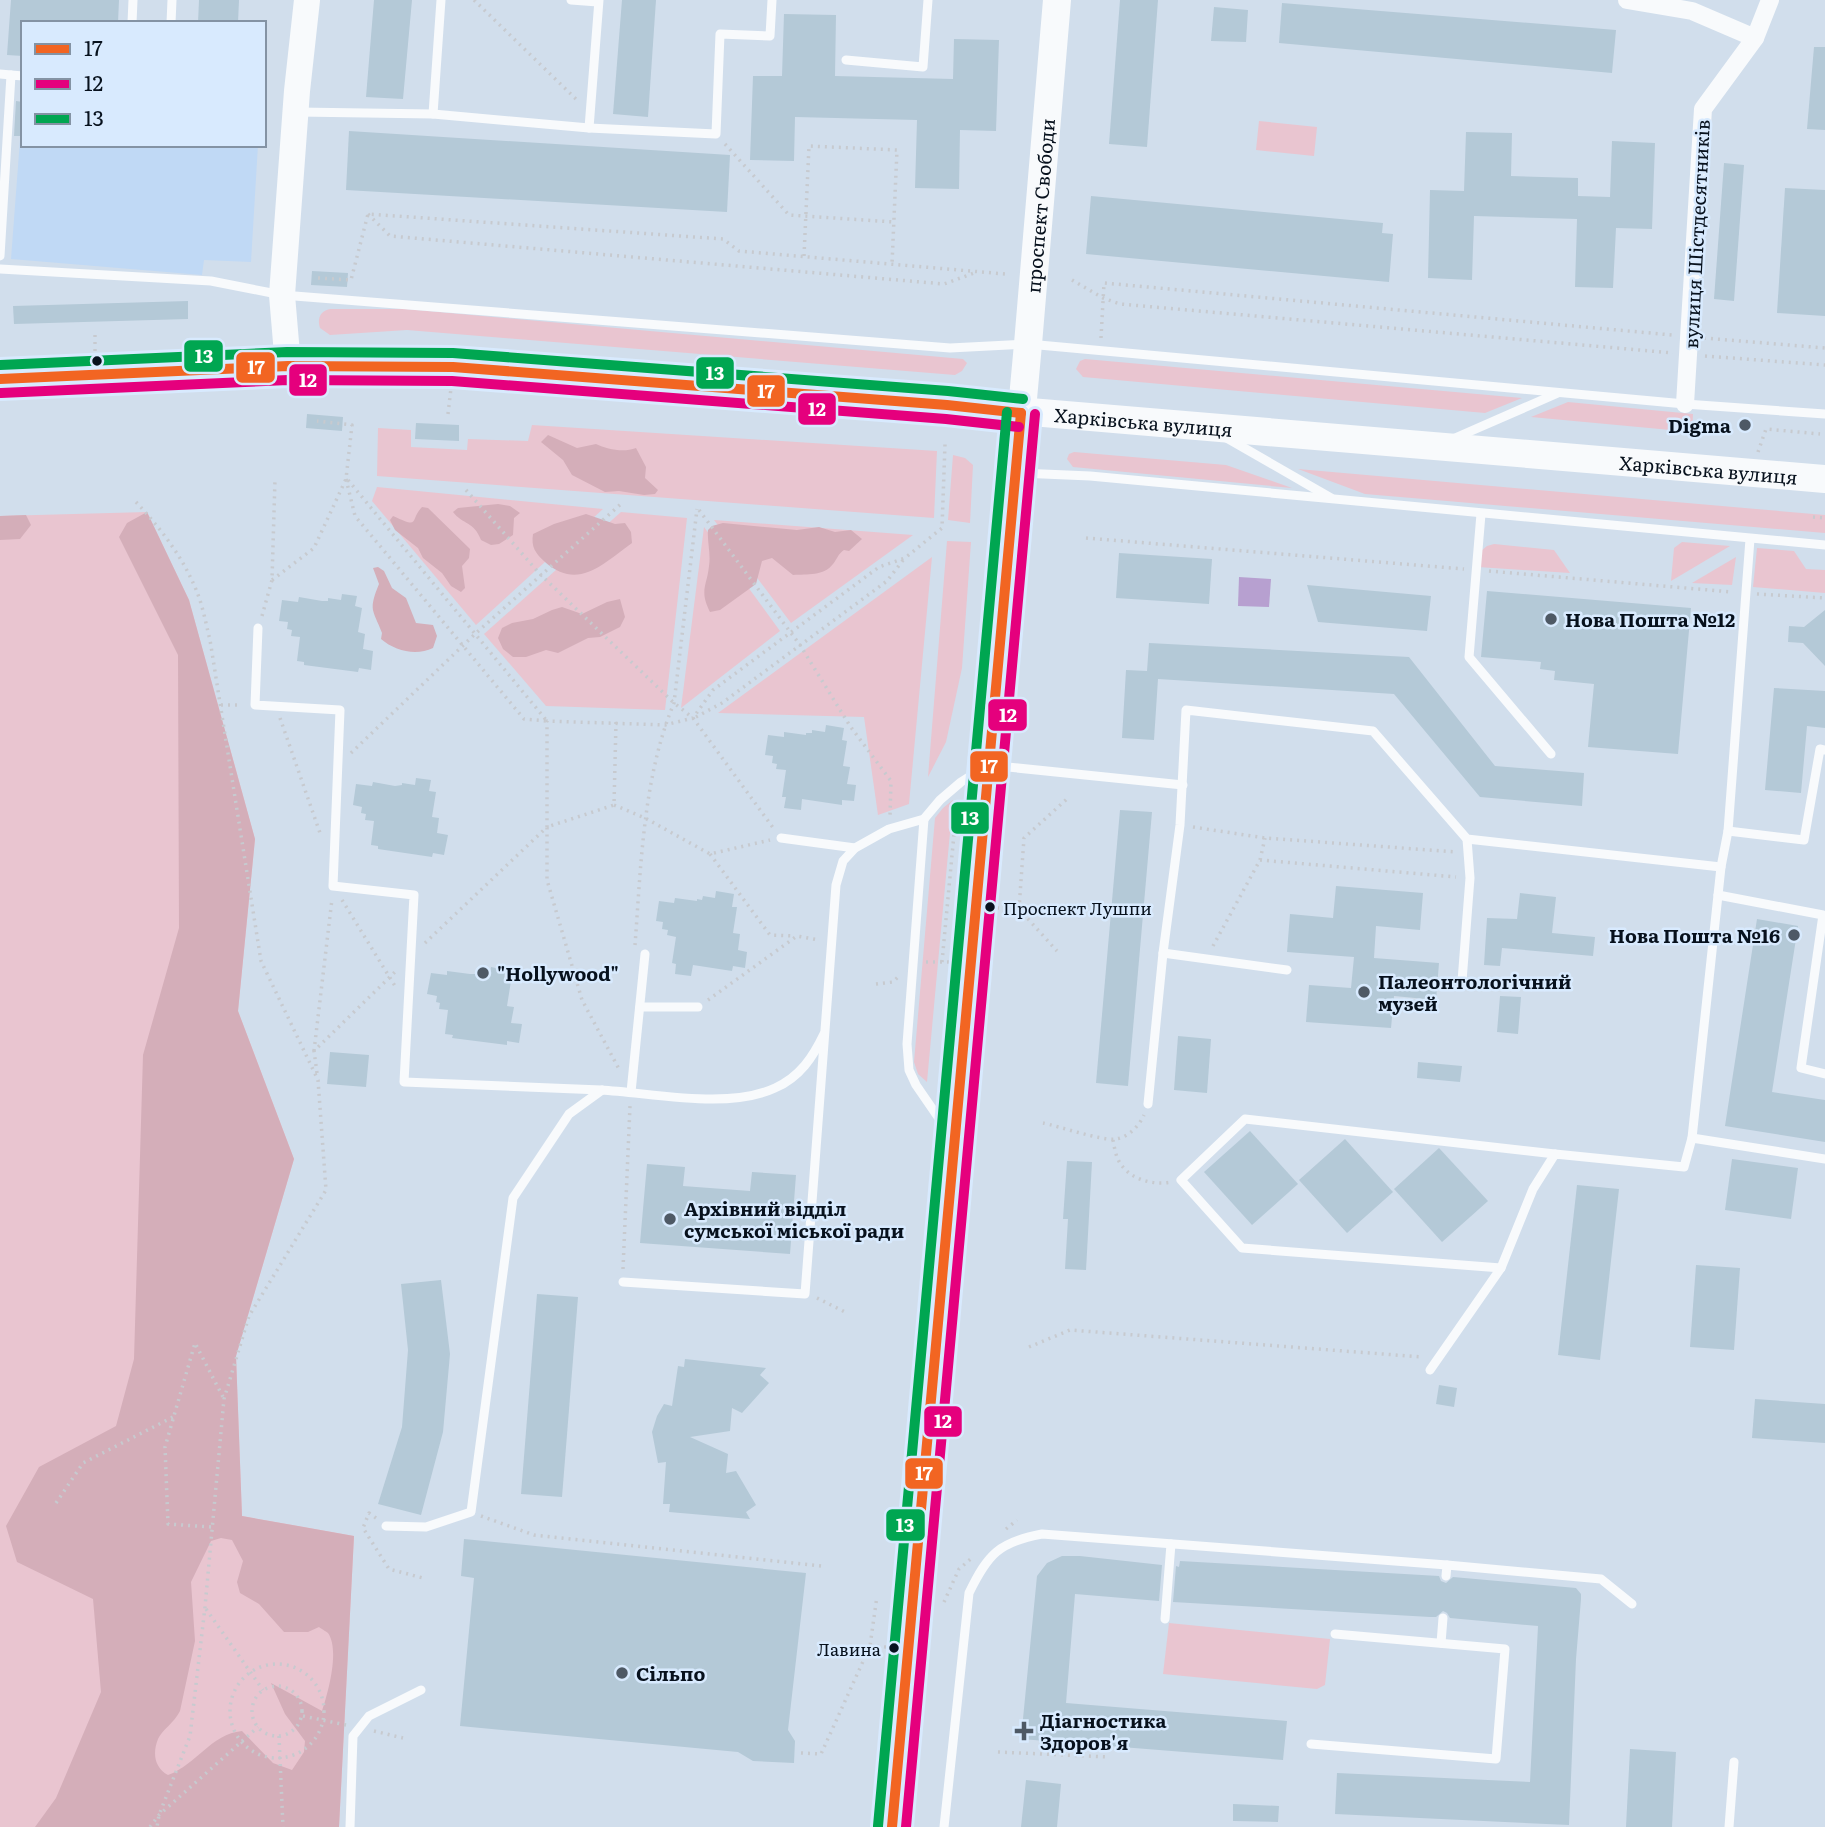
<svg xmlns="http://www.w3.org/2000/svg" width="1825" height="1827" font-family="Literata,serif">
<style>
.built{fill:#c0d9f5}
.green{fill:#e9c5d0}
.forest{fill:#d4aeb9;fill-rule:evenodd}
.water{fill:#b7a0d0}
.building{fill:#b4c9d7}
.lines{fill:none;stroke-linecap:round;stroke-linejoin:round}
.path{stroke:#c7cacf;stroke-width:3.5;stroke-dasharray:2 5;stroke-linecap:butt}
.lane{stroke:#f8fafc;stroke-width:9}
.street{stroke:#f8fafc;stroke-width:18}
.secondary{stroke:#f8fafc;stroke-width:26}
.primary{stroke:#f8fafc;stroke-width:28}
.bus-1-casing{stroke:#d8eafe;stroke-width:16}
.bus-2-casing{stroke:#d8eafe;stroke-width:16}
.bus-3-casing{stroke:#d8eafe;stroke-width:16}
.bus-1{stroke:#f26522;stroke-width:10}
.bus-2{stroke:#e5007d;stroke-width:10}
.bus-3{stroke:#00a651;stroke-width:10}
.bus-dot{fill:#07111d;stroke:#d8eafe;stroke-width:2.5}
.poi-dot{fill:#4e5965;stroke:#d8eafe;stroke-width:2.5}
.labels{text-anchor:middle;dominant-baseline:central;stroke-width:5;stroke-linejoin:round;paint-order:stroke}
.bus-label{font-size:17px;fill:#07111d;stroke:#d8eafe;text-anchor:start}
.street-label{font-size:19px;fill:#07111d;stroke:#d8eafe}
.poi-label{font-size:19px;font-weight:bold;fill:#07111d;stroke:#d8eafe;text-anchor:start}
.line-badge{stroke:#d8eafe;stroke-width:2.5}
.badge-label{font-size:19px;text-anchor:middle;font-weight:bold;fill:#fff}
</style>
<rect width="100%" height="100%" fill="#d1deec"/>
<polygon class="built" points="23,100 23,145 258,145 251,262 204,260 202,275 11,259"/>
<g class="green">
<polygon points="1259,121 1317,127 1314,156 1256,150"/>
<path d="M330,309H405L963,359L967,363L962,371L955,375L407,330L330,335L320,328C317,319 320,311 330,309Z"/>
<polygon points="1085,359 1522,398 1485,413 1083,377 1076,369 1080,361"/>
<polygon points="1568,402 1693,414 1692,432 1531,417"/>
<polygon points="532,425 937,451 934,518 377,476 378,428 411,430 411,447 467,450 468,439 528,441"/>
<polygon points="1074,452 1226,465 1292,488 1073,467 1067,459 1069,454"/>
<polygon points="953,455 965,458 973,465 970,523 948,520"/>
<polygon points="1298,469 1825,515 1825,533 1365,494"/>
<polygon points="377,487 603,509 476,625 372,501"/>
<polygon points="147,512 189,600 255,839 238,1011 294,1159 236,1356 242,1516 354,1536 339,1827 0,1827 0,516"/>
<polygon points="621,512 687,518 665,710 546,706 484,634"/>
<polygon points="714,520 913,535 791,623"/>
<polygon points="704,527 780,631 681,708"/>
<polygon points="947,541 971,542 962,668 946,742 928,777"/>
<polygon points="1682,542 1730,546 1671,581 1674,548"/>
<polygon points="1494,544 1554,550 1570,573 1478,567 1481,551 1487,546"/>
<polygon points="1757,548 1794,551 1806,569 1825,570 1825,593 1753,587"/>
<polygon points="932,557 909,804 878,815 864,717 718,713"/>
<polygon points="1736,557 1732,585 1692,583"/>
<polygon points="953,800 927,1082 918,1074 914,1062 935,818 943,808"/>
<polygon points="1169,1623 1330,1639 1325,1685 1317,1689 1163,1674"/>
</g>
<g class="forest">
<path d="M548,435L577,448L596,444C607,449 623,453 636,448L646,467L645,478L658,490L655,494L644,495L619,491L605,492L572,475L563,460L541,442Z"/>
<path d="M498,504L510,506L520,513L514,518L513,535L499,544L491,545L481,540C474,521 463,525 453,512L458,508Z"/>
<path d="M422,507L428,508L470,549L469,558L462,566L465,588L461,592L451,586L442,573L423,558L418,548L395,530L390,520L393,516C421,529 409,521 422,507Z"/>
<path d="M147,512L189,600L255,839L238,1011L294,1159L236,1356L242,1516L354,1536L339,1827H35L56,1798L101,1692L93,1599L17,1562L6,1526L39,1467L116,1426L134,1359L143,1055L179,928L178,655L119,537L127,523ZM221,1538L232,1540L243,1561L237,1582L240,1593L259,1604L284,1632H308L319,1627C320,1628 327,1632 328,1633C340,1650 328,1693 322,1711L271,1683L285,1714L305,1741L304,1752L292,1770L273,1763L242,1731C211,1734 196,1765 168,1775C155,1768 152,1754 158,1739C162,1730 174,1723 180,1711L195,1641L191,1582L211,1541Z"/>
<path d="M586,514L615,524L625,523L631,532L632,543C603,564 578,591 545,562C535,553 531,547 533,534L554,524Z"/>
<polygon points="26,515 31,525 20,539 0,540 0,516"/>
<path d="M723,523L797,530L819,527L835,532L851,530L862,539L849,551L844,550C838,554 837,559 833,564C824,576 807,574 793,575L772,558L762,561L756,584L720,610L710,612C699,590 707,586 709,566C711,554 707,542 708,530L712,526Z"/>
<path d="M378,567L384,571L392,588L406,598L416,623L433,625L437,636L433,648C416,656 395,651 381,639L382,633C373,609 368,611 379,584L373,568Z"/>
<polygon points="620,599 625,617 620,627 600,637 588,638 558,653 546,650 526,657 513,657 503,649 498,638 502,628 512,623 533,619 552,610 562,607 582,614 607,602"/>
</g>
<polygon class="water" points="1239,577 1271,579 1269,607 1238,606"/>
<g class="building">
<polygon points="11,0 119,0 118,23 23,23 23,56 7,55"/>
<polygon points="199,0 239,0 238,23 198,23"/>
<polygon points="374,0 412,0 403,99 366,97"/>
<polygon points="622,0 656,0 648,117 613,114"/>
<polygon points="1120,0 1158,0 1147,147 1109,144"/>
<polygon points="1282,3 1616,30 1612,73 1279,43"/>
<polygon points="1214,7 1248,10 1246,42 1211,41"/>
<polygon points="784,14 836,15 835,76 953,79 954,39 999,40 996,131 960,130 959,189 915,188 917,120 795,117 794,161 750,160 753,76 782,76"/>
<polygon points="1814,47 1825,47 1825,130 1807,129"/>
<polygon points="16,101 23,102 23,136 14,136"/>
<polygon points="349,131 730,155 727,212 346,190"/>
<polygon points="1466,132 1512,133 1511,176 1578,178 1578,196 1610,197 1612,141 1655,143 1652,229 1616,228 1613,288 1575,287 1577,219 1474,216 1472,280 1428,278 1430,190 1464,191"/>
<polygon points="1724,163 1744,165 1734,301 1714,299"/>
<polygon points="1785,188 1825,190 1825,316 1777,313"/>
<polygon points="1091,196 1383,223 1382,233 1393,234 1389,282 1086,254"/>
<polygon points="312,271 348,273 347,287 311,285"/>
<polygon points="188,301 188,319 14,324 13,306"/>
<polygon points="307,414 343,417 342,431 306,428"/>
<polygon points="416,423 459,425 459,441 415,439"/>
<polygon points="1119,553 1212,559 1209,604 1116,598"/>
<polygon points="1307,585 1431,596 1427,631 1318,622"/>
<polygon points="1487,591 1691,608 1678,754 1588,747 1594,684 1554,680 1555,671 1540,669 1541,662 1481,657"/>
<polygon points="342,594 357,596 355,606 362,608 358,632 365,634 363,649 373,651 371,670 359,668 358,672 304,665 304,662 297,661 300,637 291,636 292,630 287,629 288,622 279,621 282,600 298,602 299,597 322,601 328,601 328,598 341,600"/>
<polygon points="1825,610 1825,666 1803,643 1788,642 1789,626 1804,627"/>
<polygon points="1149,643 1409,657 1495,766 1584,773 1582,806 1480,797 1394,694 1158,679 1154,740 1122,738 1126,670 1147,671"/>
<polygon points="1774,688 1825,691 1825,728 1807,726 1801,793 1765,790"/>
<polygon points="826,725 844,728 842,740 847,741 843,766 850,767 847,784 856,785 854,801 842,800 842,805 802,799 801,810 784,808 786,797 782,797 786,770 776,769 777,764 772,763 773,756 765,755 768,735 784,737 784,732 806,735 806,733 812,733 812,730 825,732"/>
<polygon points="416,778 431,780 429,791 436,792 432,817 439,818 437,833 448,835 444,855 433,853 432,857 378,849 378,846 371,845 374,821 365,820 366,814 361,813 362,807 353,805 356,784 372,786 373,782 395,786 402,785 402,783 415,785"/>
<polygon points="1120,810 1152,812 1128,1086 1096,1083"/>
<polygon points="1336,886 1423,893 1420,930 1376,926 1374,958 1439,963 1436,1000 1394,996 1391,1028 1306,1022 1309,985 1351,988 1354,957 1287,952 1290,914 1333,918"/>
<polygon points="716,891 734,894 732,907 737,907 733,933 740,934 738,950 747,952 745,968 733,966 732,971 693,965 691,976 675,974 676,964 672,963 676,937 667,935 668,930 662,929 663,922 656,921 659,901 674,903 675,898 697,901 697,899 702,900 703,896 715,898"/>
<polygon points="1520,893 1556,897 1552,933 1595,937 1593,956 1502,948 1500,966 1484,965 1487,918 1517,919"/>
<polygon points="1757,919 1798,926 1772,1092 1825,1100 1825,1142 1725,1126"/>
<polygon points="491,967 505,970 504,980 511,981 507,1006 514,1007 511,1023 522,1024 519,1043 507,1041 507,1045 452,1038 453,1035 445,1034 448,1010 439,1009 440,1003 436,1002 437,996 427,994 431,973 447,975 447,971 470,974 477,974 477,972 490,974"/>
<polygon points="1500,996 1521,997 1518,1034 1497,1032"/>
<polygon points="1178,1036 1211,1039 1207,1093 1174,1090"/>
<polygon points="330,1052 369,1055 366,1087 327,1084"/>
<polygon points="1418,1062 1462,1066 1460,1082 1417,1078"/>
<polygon points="1250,1131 1298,1184 1252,1225 1204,1172"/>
<polygon points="1345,1139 1393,1192 1347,1233 1299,1180"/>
<polygon points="1439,1148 1488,1201 1442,1242 1394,1189"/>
<polygon points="1732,1159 1798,1168 1791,1219 1725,1210"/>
<polygon points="1067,1161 1092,1162 1086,1270 1065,1269 1068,1219 1063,1219"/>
<polygon points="647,1164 685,1167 683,1186 750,1191 752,1172 796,1175 790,1254 640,1243"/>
<polygon points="1577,1185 1619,1189 1600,1360 1558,1355"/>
<polygon points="1696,1265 1740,1268 1734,1350 1690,1347"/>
<polygon points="441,1280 450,1354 443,1432 421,1515 378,1504 402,1427 408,1350 401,1284"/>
<polygon points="537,1294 578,1297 562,1497 521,1494"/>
<polygon points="685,1359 766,1368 760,1375 769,1383 742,1413 732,1408 730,1431 690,1437 728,1454 726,1473 736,1471 756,1505 746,1512 750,1519 669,1512 670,1504 663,1504 666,1462 658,1463 652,1432 657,1416 664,1404 672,1406 678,1366 684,1367"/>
<polygon points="1439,1385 1457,1388 1454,1407 1436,1404"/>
<polygon points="1755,1399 1825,1404 1825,1443 1752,1438"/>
<polygon points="464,1539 806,1573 788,1730 795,1741 794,1763 753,1761 738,1752 460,1726 474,1578 461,1576"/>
<polygon points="1062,1556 1080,1556 1162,1565 1159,1601 1075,1594 1066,1703 1287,1721 1283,1760 1021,1739 1037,1576 1047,1563"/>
<polygon points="1180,1561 1439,1576 1441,1581 1446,1583 1453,1577 1576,1588 1581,1594 1581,1599 1576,1659 1569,1825 1335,1814 1337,1773 1530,1782 1538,1626 1450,1618 1447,1613 1443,1611 1436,1617 1430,1617 1173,1602 1176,1566 1179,1567"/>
<polygon points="1630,1749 1676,1752 1672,1827 1626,1827"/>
<polygon points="1026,1780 1061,1784 1057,1827 1021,1827"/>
<polygon points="1233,1804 1279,1806 1278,1822 1233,1821"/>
</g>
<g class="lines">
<g class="path">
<polyline points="474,0 578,101"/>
<polyline points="725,144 789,215 894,222"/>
<polyline points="368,214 390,236 944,284 977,272"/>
<polyline points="804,256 809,146 897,150 892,264"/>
<polyline points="318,278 351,280 368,214 723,239 739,251 1005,274"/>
<polyline points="1072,280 1103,298 1120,304 1673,353"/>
<polyline points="1101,338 1104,283 1672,335"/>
<polyline points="1704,338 1825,348"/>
<polyline points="95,351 95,332"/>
<polyline points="1705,356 1825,365"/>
<polyline points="448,414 451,388"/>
<polyline points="1758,452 1766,429 1820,434"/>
<polyline points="346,479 355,516 524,719 547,721"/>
<polyline points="348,480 547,721"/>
<polyline points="466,490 540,574 674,703 693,718 774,829"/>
<path d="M136,502C161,529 183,557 197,592C203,607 206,624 210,640L261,961L318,1080L326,1190L249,1316L224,1399L205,1607L190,1736L159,1815L157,1827"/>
<polyline points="699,510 800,645 850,726 891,781 890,816"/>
<polyline points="1813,517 1825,518"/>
<polyline points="1086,538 1464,569"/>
<polyline points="1489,571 1732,592"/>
<polyline points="272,580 314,548 346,479 352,425 317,421"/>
<polyline points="1757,594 1825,598"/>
<polyline points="262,616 272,580 275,479"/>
<polyline points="221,705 242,705"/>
<polyline points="696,717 722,703 887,581 904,559"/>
<polyline points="280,718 320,833"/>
<polyline points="616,722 614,805 547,827 547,880 582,1000 619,1069"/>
<polyline points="351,753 475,634 622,503"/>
<polyline points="614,805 645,818 710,854 770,840"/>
<polyline points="1193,827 1265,838 1457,852"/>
<polyline points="710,854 770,935 795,936"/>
<polyline points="1260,860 1456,877"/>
<polyline points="342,900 395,986"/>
<polyline points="997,908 1019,909 1057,951"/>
<polyline points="1019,909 1024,838 1068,798"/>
<polyline points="425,943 547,827 547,721 665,725 693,718 713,690 879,567 905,558 942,528 945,444"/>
<path d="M635,945C641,866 643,777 674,703L697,509"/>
<polyline points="1213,946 1260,860 1265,838"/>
<polyline points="926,962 950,962"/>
<polyline points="942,962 954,834"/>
<polyline points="876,984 893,982 899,976"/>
<polyline points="708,1000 797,936 819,940"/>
<polyline points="314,1051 332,899"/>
<polyline points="317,1073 314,1051 397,970"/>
<path d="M1043,1123C1058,1126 1102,1141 1115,1139C1128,1138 1139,1126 1144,1115"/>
<path d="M1113,1140C1114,1145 1115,1152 1117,1157C1125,1178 1151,1186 1171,1182"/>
<polyline points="623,1269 630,1106"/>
<polyline points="817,1298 847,1313"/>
<polyline points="1029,1347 1070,1330 1422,1357"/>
<polyline points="56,1503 83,1463 173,1417"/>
<polyline points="481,1516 534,1535 821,1566"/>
<polyline points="376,1518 369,1513 363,1528 389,1569 423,1578"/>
<polyline points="211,1527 168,1524 165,1447 195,1343 224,1399"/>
<polyline points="1006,1529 1017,1520"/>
<polyline points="944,1602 959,1569 973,1557"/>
<polyline points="206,1609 263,1690"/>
<polyline points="870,1646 886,1647"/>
<circle cx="277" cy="1711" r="47"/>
<circle cx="277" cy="1711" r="25"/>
<polyline points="303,1716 346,1725"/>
<polyline points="374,1731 403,1738"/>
<polyline points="279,1736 283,1827"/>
<polyline points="998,1752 1109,1757"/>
<polyline points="801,1753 821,1754 870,1646 877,1596"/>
<polyline points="150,1827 159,1815 258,1727"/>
</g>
<g class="lane">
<polyline points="571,0 598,2"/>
<polyline points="132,23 133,0"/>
<polyline points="171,23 172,0"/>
<polyline points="846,60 923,67 928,0"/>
<polyline points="0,74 11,75"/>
<polyline points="298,112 433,114 589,128 716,134 720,34 770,36 772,0"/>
<polyline points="433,114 441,0"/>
<polyline points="589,128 599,0"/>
<polyline points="0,256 11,75 23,76"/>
<polyline points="0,269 211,281 282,295 950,348 1028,344 1685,404 1825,414"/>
<polyline points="1225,437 1331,498"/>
<polyline points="1455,438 1558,393"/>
<polyline points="1020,473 1090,476 1825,545"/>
<polyline points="1481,514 1469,657 1551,754"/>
<path d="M258,628L255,705L340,710L333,886L414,895L404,1082C470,1085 536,1087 601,1090C653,1093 728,1110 775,1088C800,1077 813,1057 824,1034"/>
<polyline points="924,819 907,1044 909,1070 916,1085 949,1133"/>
<polyline points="1728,831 1804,840 1820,749 1825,750"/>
<polyline points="781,838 855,848"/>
<polyline points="1718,895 1823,915 1801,1068 1825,1074"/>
<polyline points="1163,953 1287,970"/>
<polyline points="1462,981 1470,878 1467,839"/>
<polyline points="640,1007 698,1007"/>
<polyline points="631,1092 645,954"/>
<polyline points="1148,1104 1163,953 1180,825 1186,710 1373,731 1467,839 1721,867"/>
<polyline points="1692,1138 1825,1159"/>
<polyline points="1501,1268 1242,1248 1181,1180 1245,1119 1555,1154"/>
<polyline points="623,1282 805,1294 836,885 843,861 855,848 889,829 924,819 940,800 961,782 988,765 1183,785"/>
<polyline points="1430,1370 1501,1268 1533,1189 1555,1154 1684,1167 1692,1138 1721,867 1728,831 1750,539"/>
<polyline points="386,1526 426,1527 471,1512 513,1198 569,1114 602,1090"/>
<polyline points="1447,1565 1601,1579 1632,1604"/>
<polyline points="1165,1619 1171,1544"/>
<polyline points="1441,1643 1443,1618"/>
<polyline points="1311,1744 1496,1759 1505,1649 1335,1634"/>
<polyline points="350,1827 353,1736 369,1716 421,1690"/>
<path d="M944,1827L969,1593C988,1554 999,1542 1042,1534L1447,1565L1446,1576"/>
<polyline points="1729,1827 1734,1762"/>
</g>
<g class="street">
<polyline points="1627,0 1692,11 1755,38"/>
<polyline points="1685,404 1703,109 1755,38 1770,0"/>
</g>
<polyline class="secondary" points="288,366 282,295 297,91 307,0"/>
<g class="primary">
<path id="s1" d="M0,379L288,366L453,367L947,405L1825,479"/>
<path id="s2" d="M892,1827L1028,344L1057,0"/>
</g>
<g class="bus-1-casing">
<g id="bus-1">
<polyline points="0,379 288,366 453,367 947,405 1021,413"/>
<polyline points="892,1827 1021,413"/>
</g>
</g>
<g class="bus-2-casing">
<g id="bus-2">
<polyline points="1,393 288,380 452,381 946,419 1019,427"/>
<polyline points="906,1827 1035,414"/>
</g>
</g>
<g class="bus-3-casing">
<g id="bus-3">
<polyline points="0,365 287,352 453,353 948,391 1023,399"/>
<polyline points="878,1826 1007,412"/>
</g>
</g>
<use href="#bus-1" class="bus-1"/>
<use href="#bus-2" class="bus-2"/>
<use href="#bus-3" class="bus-3"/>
</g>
<g class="bus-dot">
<circle cx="97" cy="361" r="6"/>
<circle cx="990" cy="907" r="6"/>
<circle cx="894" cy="1648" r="6"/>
</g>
<g class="poi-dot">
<circle cx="1745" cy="425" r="7"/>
<circle cx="1551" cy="619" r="7"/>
<circle cx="1794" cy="935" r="7"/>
<circle cx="483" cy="973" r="7"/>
<circle cx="1364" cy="992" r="7"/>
<circle cx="670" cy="1219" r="7"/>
<circle cx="622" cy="1673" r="7"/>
<path d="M1020.5 1720.5h7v7h7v7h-7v7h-7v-7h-7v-7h7z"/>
</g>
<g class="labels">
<g class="bus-label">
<text x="1003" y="907">Проспект Лушпи</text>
<text x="881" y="1648" text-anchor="end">Лавина</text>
</g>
<g class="street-label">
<text stroke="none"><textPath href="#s2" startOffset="1628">проспект Свободи</textPath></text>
<text transform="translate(1696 234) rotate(-87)">вулиця Шістдесятників</text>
<text stroke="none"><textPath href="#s1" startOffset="1146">Харківська вулиця</textPath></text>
<text stroke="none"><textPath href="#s1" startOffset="1713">Харківська вулиця</textPath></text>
</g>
<g class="poi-label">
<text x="1731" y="425" text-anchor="end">Digma</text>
<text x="1565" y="619">Нова Пошта №12</text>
<text x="1780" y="935" text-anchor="end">Нова Пошта №16</text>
<text x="497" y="973">"Hollywood"</text>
<text x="1378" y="981">Палеонтологічний<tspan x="1378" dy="22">музей</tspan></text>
<text x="684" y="1208">Архівний відділ<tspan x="684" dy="22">сумської міської ради</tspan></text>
<text x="636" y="1673">Сільпо</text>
<text x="1040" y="1720">Діагностика<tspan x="1040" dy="22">Здоров'я</tspan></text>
</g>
</g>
<g class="line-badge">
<rect x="183" y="339" width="41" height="34" rx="7" fill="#00a651"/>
<rect x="235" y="351" width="41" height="33" rx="7" fill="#f26522"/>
<rect x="695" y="356" width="40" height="34" rx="7" fill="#00a651"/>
<rect x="288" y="363" width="40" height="34" rx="7" fill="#e5007d"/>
<rect x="746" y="374" width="40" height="34" rx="7" fill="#f26522"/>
<rect x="797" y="392" width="40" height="34" rx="7" fill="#e5007d"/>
<rect x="987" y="698" width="41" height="34" rx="7" fill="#e5007d"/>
<rect x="969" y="750" width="40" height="33" rx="7" fill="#f26522"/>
<rect x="950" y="801" width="40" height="34" rx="7" fill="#00a651"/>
<rect x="923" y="1405" width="40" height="33" rx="7" fill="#e5007d"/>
<rect x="904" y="1457" width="40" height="33" rx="7" fill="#f26522"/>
<rect x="885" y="1508" width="41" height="34" rx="7" fill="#00a651"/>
</g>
<g class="badge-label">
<text x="204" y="363">13</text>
<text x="256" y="374">17</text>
<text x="715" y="380">13</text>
<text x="308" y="387">12</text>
<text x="766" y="398">17</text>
<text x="817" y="416">12</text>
<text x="1008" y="722">12</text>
<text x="989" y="773">17</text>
<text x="970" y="825">13</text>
<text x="943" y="1428">12</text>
<text x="924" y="1480">17</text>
<text x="905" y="1532">13</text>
</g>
<rect x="21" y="21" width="245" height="126" fill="#d8eafe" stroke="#8493a4" stroke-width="2"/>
<rect x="35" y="44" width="35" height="10" fill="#f26522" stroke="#8493a4" stroke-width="2"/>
<text x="84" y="56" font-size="21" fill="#07111d">17</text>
<rect x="35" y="79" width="35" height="10" fill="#e5007d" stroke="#8493a4" stroke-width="2"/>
<text x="84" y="91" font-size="21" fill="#07111d">12</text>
<rect x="35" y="114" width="35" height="10" fill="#00a651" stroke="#8493a4" stroke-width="2"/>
<text x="84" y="126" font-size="21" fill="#07111d">13</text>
</svg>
